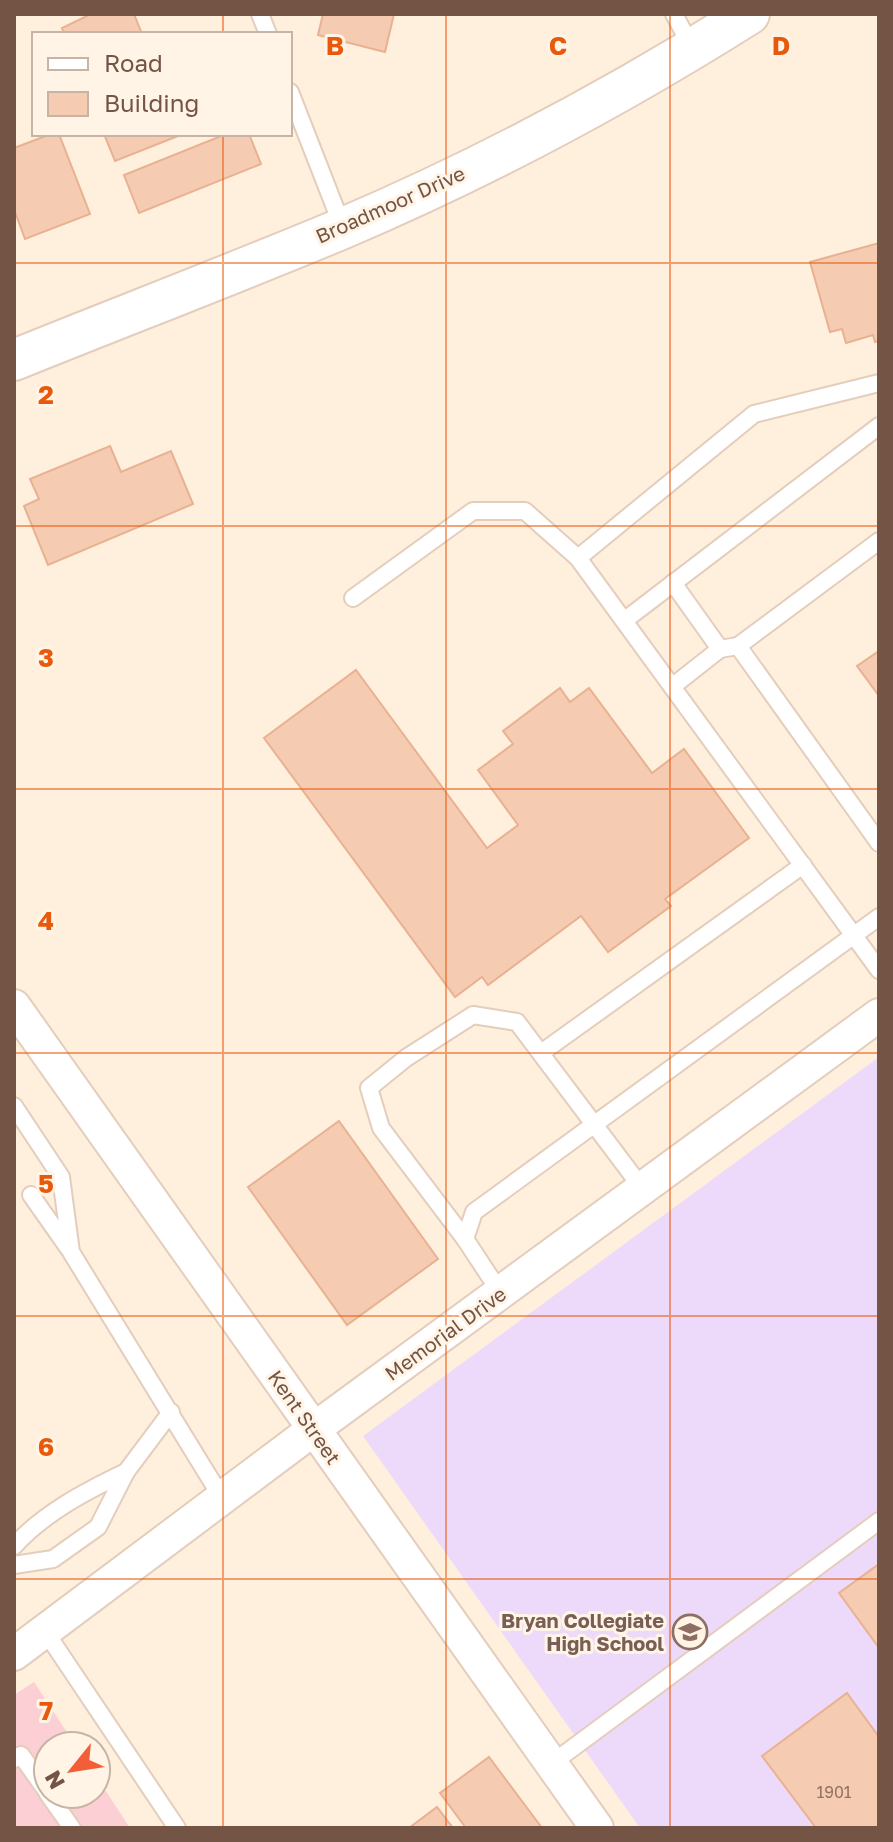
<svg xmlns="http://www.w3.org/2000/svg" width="893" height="1842" font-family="'Golos Text',sans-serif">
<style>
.education{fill:#eddafa}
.medical{fill:#fccfd5}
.building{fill:#f5ccb2;stroke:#e9b192;stroke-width:2}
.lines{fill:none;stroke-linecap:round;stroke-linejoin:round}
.service-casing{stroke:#e4cdbc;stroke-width:20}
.minor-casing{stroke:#e4cdbc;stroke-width:36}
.tertiary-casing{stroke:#e4cdbc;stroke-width:44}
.service{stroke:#fff;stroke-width:16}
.minor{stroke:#fff;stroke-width:32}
.tertiary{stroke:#fff;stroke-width:40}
.grid{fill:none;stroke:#e8590c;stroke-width:2;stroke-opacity:0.55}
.labels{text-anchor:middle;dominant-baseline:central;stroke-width:6;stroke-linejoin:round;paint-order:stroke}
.number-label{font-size:16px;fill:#947260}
.street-label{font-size:20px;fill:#745444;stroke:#fff4e5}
.education-label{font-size:20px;font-weight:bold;fill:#785e54;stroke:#fff4e5;text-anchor:end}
.grid-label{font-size:26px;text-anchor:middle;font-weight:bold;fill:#e8590c;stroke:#fff4e5;stroke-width:6;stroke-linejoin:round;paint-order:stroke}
</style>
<rect width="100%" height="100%" fill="#fef0dd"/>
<polygon class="education" points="879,1057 879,1828 640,1828 363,1436"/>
<polygon class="medical" points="34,1682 76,1746 48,1746 48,1794 96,1794 96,1776 130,1828 14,1828 14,1695"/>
<g class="building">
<polygon points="91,14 134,14 142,34 64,34 62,28"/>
<polygon points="323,14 394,14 385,52 318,35"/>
<polygon points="51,134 59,134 90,214 25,239 14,209 14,148"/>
<polygon points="104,134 183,134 115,161"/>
<polygon points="226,134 249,134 261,164 139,213 124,175"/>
<polygon points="879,243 879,341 875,342 873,335 846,343 842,329 830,332 810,262"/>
<polygon points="110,446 121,472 171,451 193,504 48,565 24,506 39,499 30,479"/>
<polygon points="879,651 879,696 857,666"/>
<polygon points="356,670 487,848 518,825 478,770 513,744 503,731 560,688 570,702 589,688 652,773 684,749 749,838 665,899 671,906 608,952 581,916 488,985 482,977 455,997 264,738"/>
<polygon points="339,1121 438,1259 347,1325 248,1187"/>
<polygon points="879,1564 879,1648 839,1593"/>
<polygon points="847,1693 879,1737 879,1828 816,1828 762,1756"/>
<polygon points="489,1757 542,1828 466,1828 440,1793"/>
<polygon points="437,1807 453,1828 409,1828"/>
</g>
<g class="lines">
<g class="service-casing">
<g id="service">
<polyline points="260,14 268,34"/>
<polyline points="674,14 692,48"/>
<polyline points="290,92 343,228"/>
<polyline points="879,541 738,646 879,843"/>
<polyline points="578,558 754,414 879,383"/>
<polyline points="673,583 720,649 738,646"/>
<polyline points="353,598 473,511 525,511 578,558 879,970"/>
<polyline points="625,620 879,426"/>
<polyline points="673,686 720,649"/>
<polyline points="541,1053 803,865"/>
<polyline points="14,1106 61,1177 71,1252 222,1498"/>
<polyline points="31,1195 69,1249"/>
<polyline points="465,1239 381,1128 369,1088 406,1058 473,1015 517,1022 642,1188"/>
<polyline points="500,1292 465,1239 474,1212 879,917"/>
<path d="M14,1546C44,1513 86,1491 126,1472"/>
<polyline points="14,1565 53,1559 98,1527 126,1472 171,1412"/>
<polyline points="45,1631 177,1828"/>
<polyline points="14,1759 21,1755 48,1793"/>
<polyline points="551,1764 879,1521"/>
<polyline points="48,1794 72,1828"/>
</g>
</g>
<g class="minor-casing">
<g id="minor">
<polyline points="14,1006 597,1828"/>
<polyline points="14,1654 314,1429 879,1015"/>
</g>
</g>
<g class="tertiary-casing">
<path id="tertiary" d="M14,360C123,316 233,274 341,229C482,169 619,96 749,14"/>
</g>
<use href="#service" class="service"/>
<use href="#minor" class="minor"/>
<use href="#tertiary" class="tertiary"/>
</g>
<path class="grid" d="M223,14V34M446,14V1828M670,14V1828M223,134V1828M14,263H879M14,526H879M14,789H879M14,1053H879M14,1316H879M14,1579H879"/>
<defs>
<g id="school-ring" transform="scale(1.8)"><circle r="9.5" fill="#fff4e5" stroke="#8d6e63" stroke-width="1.5"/><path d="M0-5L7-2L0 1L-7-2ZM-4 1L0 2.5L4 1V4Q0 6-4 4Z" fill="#8d6e63"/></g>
</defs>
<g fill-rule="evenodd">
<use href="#school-ring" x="690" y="1632"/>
</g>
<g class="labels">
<g class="number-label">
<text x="834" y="1792">1901</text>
</g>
<g class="street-label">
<text transform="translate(390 204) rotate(-24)">Broadmoor Drive</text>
<text transform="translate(445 1333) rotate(-36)">Memorial Drive</text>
<text transform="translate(305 1417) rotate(55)">Kent Street</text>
</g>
<g class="education-label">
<text x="664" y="1620">Bryan Collegiate<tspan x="664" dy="23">High School</tspan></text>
</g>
</g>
<g class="grid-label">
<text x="335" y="55">B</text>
<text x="558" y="55">C</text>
<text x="781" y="55">D</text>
<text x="46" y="404">2</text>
<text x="46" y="667">3</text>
<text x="46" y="930">4</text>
<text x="46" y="1193">5</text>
<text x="46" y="1456">6</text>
<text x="46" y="1720">7</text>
</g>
<rect width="893" height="1842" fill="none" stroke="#745444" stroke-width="32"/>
<rect x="32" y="32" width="260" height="104" fill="#fff4e5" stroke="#c7b4a5" stroke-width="2"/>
<rect x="48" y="58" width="40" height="12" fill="#ffffff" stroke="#c7b4a5" stroke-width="2"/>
<text x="104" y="72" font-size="24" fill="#745444">Road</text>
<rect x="48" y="92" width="40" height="24" fill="#f5ccb2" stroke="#c7b4a5" stroke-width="2"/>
<text x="104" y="112" font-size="24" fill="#745444">Building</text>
<g transform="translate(72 1770) rotate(240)"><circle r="38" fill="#fff4e5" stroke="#c7b4a5" stroke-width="2"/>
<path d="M0-6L14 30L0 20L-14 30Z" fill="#f25e38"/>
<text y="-12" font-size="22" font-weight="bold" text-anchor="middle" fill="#745444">N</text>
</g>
</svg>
